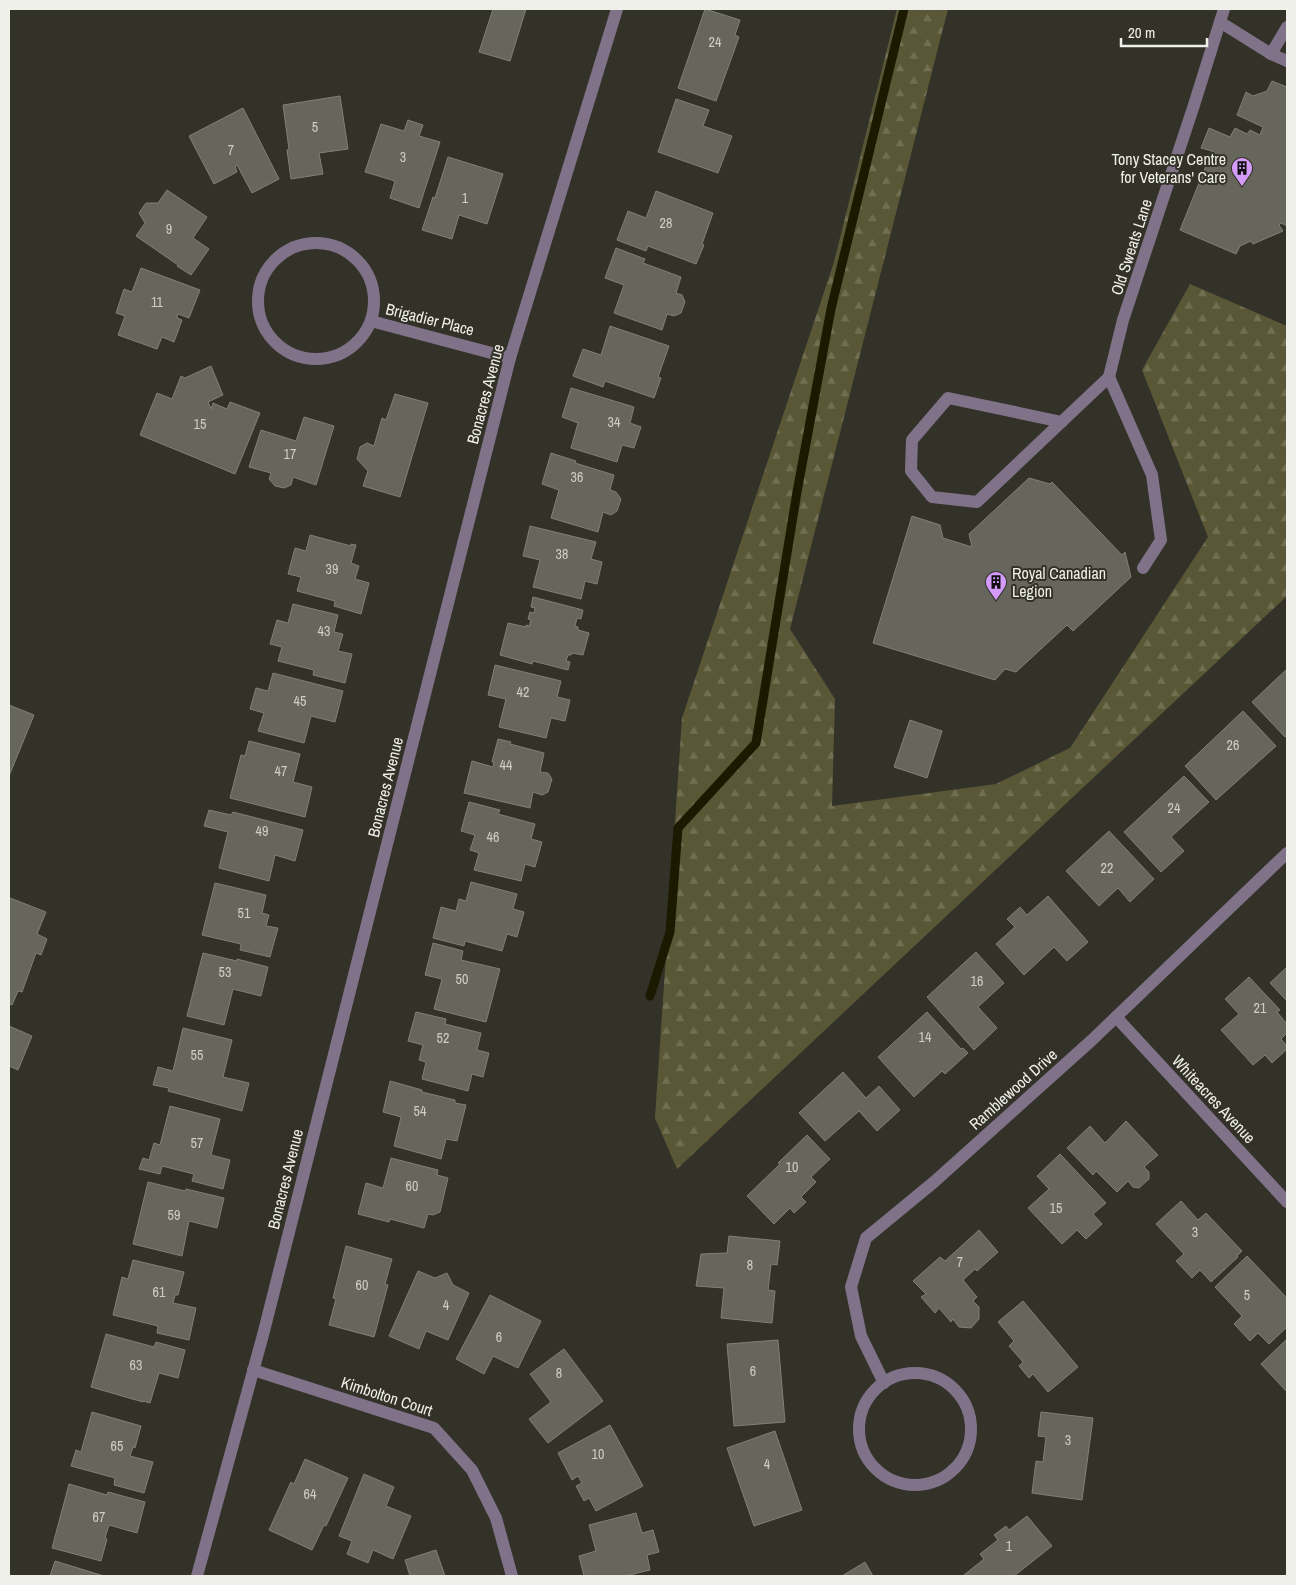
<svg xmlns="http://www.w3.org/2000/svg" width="1296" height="1585" font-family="'Archivo Narrow',sans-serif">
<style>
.forest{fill:url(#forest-firs)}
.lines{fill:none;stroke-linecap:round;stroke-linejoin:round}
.stream{stroke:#1b1900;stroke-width:9}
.building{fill:#66665c;stroke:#808075}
.minor{stroke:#807389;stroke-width:12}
.labels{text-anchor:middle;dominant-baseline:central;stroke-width:4;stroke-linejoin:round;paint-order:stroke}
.number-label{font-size:14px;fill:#cecec6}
.poi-label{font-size:16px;fill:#f0f0ea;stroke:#333229;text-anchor:end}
.street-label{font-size:16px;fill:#f0f0ea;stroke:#333229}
</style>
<defs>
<pattern id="forest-firs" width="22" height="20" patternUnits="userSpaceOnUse" patternTransform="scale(1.25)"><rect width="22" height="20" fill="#595735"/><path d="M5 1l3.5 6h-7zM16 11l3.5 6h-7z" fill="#716f52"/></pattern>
</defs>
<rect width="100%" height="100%" fill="#333229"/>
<polygon class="forest" points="897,9 948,9 790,629 835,699 832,806 996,784 1070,748 1208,537 1142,370 1190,284 1287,326 1287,596 677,1169 655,1118 682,718 834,262"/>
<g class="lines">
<polyline class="stream" points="650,996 670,932 678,828 756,743 797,492 831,309 904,9"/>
</g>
<g class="building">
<polygon points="493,9 526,9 510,61 479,52"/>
<polygon points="705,9 740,20 735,35 739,37 716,101 678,88"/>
<polygon points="1272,81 1287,87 1287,226 1281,223 1279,225 1283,231 1253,244 1251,241 1240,246 1236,254 1180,230 1212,151 1201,148 1209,128 1230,137 1235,128 1247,134 1250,130 1260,135 1263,127 1237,115 1246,92 1253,96 1267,91"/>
<polygon points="340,96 348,149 319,153 323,174 291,179 287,150 289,149 283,105"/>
<polygon points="676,99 709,110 703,126 732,136 718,173 658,152"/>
<polygon points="243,108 279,179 252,193 237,165 235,166 237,172 214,184 189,136"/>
<polygon points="408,120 423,125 419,136 440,142 419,208 390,198 395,181 365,172 381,124 404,131"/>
<polygon points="448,157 503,174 487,224 459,215 452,239 422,230 433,197 435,198"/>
<polygon points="167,190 207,217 193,238 209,249 191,275 177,266 178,265 136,236 145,223 139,213 146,203 158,203"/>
<polygon points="656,191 713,213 702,244 704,245 696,264 648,246 646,251 617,240 628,211 646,218"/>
<polygon points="616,248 645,259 643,263 681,277 676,293 682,295 685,302 681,313 674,316 667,314 662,330 614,313 624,285 605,278"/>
<polygon points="141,268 200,290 189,318 178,314 177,318 182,320 174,342 162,337 157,349 118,335 125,316 116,313 124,289 132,292"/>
<polygon points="610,326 669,346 658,377 661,378 654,398 605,381 603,387 573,376 583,349 601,355"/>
<polygon points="211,366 223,395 208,402 211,409 213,403 227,409 230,402 260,413 235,474 140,435 157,393 172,399 181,376 185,378"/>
<polygon points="571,388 634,407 630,423 641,427 634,448 622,445 617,462 571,448 578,423 562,417"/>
<polygon points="395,394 428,403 400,497 363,486 368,471 357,459 360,447 367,443 374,446 382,418 386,420"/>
<polygon points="304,417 334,426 316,485 293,477 291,485 284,488 275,486 269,479 271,473 249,467 261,430 296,441"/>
<polygon points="551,453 576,461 575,463 614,475 610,490 616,492 621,499 617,511 611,515 603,512 598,532 551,518 559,490 542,484"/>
<polygon points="1029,478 1050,484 1052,482 1122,555 1125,552 1131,577 1073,631 1067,625 1016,672 1005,669 995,680 873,643 912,516 940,525 943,538 972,547 969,534"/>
<polygon points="530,526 596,542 591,559 602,562 597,584 585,581 581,599 533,587 540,560 523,556"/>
<polygon points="310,535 351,546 351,544 356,545 351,563 359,566 355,579 369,583 361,614 334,606 335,601 297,591 301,577 288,574 295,548 306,551"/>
<polygon points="533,597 583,610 581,619 577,618 575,626 578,627 578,630 589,633 583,655 572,653 571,655 568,655 566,661 570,662 568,670 533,661 532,664 500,655 508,623 526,627 526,625 529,626 531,620 528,619 530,612 534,613 535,608 531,607"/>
<polygon points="293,604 338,615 334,632 343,634 338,651 352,654 345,683 313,675 314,670 278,661 282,647 270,644 277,620 288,623"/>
<polygon points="495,665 561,681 557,697 570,700 565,721 551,718 546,738 499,727 506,699 488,695"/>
<polygon points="1287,669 1287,735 1285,737 1252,702"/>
<polygon points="273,673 343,691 335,722 311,716 304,743 258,731 264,713 250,709 256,688 268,691"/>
<polygon points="9,705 34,715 9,776"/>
<polygon points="1243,711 1276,746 1216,800 1185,766"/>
<polygon points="910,720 942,731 927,778 894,767"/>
<polygon points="498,739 511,742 510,744 544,753 540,772 548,773 552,779 548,792 542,795 533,792 530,808 464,793 472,761 493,767 494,762 492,762"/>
<polygon points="249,741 300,754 293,782 312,787 305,817 230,798 241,755 245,756"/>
<polygon points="1184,776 1209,802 1171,837 1184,851 1161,872 1124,832"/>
<polygon points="469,802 500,810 498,814 535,824 531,839 542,842 535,867 525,864 521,881 474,870 479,853 470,850 475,835 461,831"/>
<polygon points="209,810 231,815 233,812 303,830 295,861 275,855 269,881 219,868 228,832 204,826"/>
<polygon points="1109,831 1154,879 1130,902 1118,888 1099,906 1066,871"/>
<polygon points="471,882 517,894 513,909 524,912 517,937 507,934 502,951 465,941 464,946 433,938 441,907 456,911 459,899 466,901"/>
<polygon points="215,883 266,895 262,913 269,915 266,926 278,928 270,957 240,950 241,944 202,935"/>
<polygon points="1048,896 1088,942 1067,961 1054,947 1024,975 996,944 1015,927 1007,919 1020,907 1027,915"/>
<polygon points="10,898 46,912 37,934 47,939 41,955 36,953 22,992 18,991 12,1005 9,1004 9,901"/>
<polygon points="433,943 463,951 461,960 500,969 486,1022 434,1009 442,979 425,975"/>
<polygon points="976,952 1004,983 978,1007 997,1028 974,1050 927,997"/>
<polygon points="203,953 237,961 237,959 268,967 261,996 233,989 224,1025 187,1016"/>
<polygon points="1287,967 1287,1001 1270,983"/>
<polygon points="1249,977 1280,1010 1277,1012 1287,1024 1287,1033 1281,1039 1287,1046 1287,1049 1272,1063 1265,1055 1253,1065 1221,1030 1239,1014 1225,999"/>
<polygon points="416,1012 446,1019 445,1024 481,1033 477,1050 489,1053 483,1077 472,1074 468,1091 422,1079 426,1062 419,1060 423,1045 408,1041"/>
<polygon points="927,1012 961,1049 963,1048 968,1053 945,1074 942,1071 914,1097 878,1057"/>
<polygon points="9,1026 32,1036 18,1070 9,1066"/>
<polygon points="183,1028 232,1040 223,1077 249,1083 242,1111 168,1091 169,1088 153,1085 158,1067 173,1071"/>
<polygon points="843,1072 866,1098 879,1086 900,1110 877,1131 859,1111 825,1141 799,1113"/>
<polygon points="390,1081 422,1090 422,1092 455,1100 455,1103 466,1105 457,1141 446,1139 441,1159 394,1146 401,1117 383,1112"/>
<polygon points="170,1106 220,1119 211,1155 230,1160 223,1189 192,1181 194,1174 162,1166 160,1174 139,1169 143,1158 149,1160 154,1143 160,1145"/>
<polygon points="1126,1121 1158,1155 1144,1167 1149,1172 1149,1179 1139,1188 1133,1187 1128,1181 1117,1192 1096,1171 1093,1175 1067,1148 1090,1126 1105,1143"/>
<polygon points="807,1135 830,1159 811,1177 816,1182 801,1197 806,1202 794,1213 790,1208 774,1224 747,1196 780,1164 778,1163"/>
<polygon points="1060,1154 1106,1203 1093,1214 1102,1224 1086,1239 1077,1230 1062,1244 1028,1208 1049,1189 1037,1176"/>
<polygon points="391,1158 438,1170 437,1175 448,1178 440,1212 433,1215 428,1214 424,1228 390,1219 389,1222 358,1214 366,1183 383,1188"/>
<polygon points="148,1182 185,1191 186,1189 224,1198 217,1228 189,1221 182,1256 133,1244"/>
<polygon points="1181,1201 1198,1220 1206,1213 1242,1251 1237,1256 1238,1257 1211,1282 1200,1270 1192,1278 1176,1261 1184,1254 1156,1224"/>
<polygon points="979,1230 998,1252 977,1271 975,1269 963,1280 977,1297 973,1301 979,1307 979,1319 971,1328 959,1327 953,1319 951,1322 939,1308 935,1313 921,1297 926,1294 913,1281 940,1257 945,1261"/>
<polygon points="729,1236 780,1241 777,1265 771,1264 768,1290 775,1291 772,1323 721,1318 724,1288 696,1286 701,1254 727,1253"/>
<polygon points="346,1246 392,1259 385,1284 388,1285 374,1337 329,1325 336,1299 333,1298"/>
<polygon points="1247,1256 1287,1298 1287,1327 1269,1344 1258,1333 1250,1341 1234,1324 1242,1316 1215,1287"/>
<polygon points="133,1260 184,1272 178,1295 175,1295 173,1303 196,1308 189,1340 157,1333 158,1326 113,1315 122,1277 128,1279"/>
<polygon points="418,1271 435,1278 447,1273 453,1285 469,1293 448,1340 426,1331 419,1349 389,1336"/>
<polygon points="490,1295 541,1321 518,1368 493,1356 484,1374 456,1359"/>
<polygon points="1023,1301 1078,1367 1048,1392 1033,1374 1029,1378 1019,1366 1023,1362 1009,1346 1014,1341 998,1322"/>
<polygon points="106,1334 154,1347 156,1342 185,1350 178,1378 159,1373 150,1403 143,1401 143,1402 91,1387"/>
<polygon points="1287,1339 1287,1392 1261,1364"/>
<polygon points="778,1340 785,1422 734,1426 727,1344"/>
<polygon points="564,1349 603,1401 548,1443 529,1419 551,1402 530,1374"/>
<polygon points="92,1412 141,1426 135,1448 133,1447 130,1456 153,1462 144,1493 114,1485 115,1478 71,1466 76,1450 81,1452"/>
<polygon points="1041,1412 1093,1418 1082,1500 1032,1493 1036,1461 1043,1462 1046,1437 1038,1436"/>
<polygon points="610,1425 643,1486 596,1511 589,1498 584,1501 576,1486 582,1483 578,1476 572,1480 558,1453"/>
<polygon points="775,1431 802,1510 754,1526 727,1448"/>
<polygon points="305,1459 348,1478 326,1526 324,1525 312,1550 269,1530 291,1482 294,1484"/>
<polygon points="364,1474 394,1487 386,1506 411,1516 393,1559 373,1550 368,1563 347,1554 352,1541 339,1536"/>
<polygon points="69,1484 107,1495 108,1492 145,1502 137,1533 109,1525 105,1538 107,1539 101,1561 52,1548"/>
<polygon points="636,1513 642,1533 653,1530 659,1552 647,1555 650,1570 625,1576 584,1576 579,1556 596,1551 589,1525"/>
<polygon points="1027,1516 1052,1546 1014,1576 965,1576 964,1575 984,1559 980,1554 998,1540 994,1535 1006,1526 1009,1530"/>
<polygon points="436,1550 445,1576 410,1576 405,1560"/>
<polygon points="55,1561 104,1576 50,1576"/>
<polygon points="865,1562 873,1576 842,1576"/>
</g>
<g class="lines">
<g class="minor">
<polyline points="1220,22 1271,54 1287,27"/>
<polyline points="1271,54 1287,61"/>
<circle cx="316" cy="301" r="58"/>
<polyline points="371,321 510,358"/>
<polyline points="1109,377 1152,475 1161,540 1143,568"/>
<polyline points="1062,422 948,398 912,440 911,471 932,497 977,502 1109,377 1123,320 1194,105 1224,9"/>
<polyline points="1116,1017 1287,1202"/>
<polyline points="253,1370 434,1428 472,1470 496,1518 512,1576"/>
<circle cx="915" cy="1429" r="56"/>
<polyline points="884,1383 861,1336 851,1287 866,1238 934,1182 1092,1040 1287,853"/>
<polyline points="197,1576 263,1335 510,358 617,9"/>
</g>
</g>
<defs>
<g id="building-pin" transform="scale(1.125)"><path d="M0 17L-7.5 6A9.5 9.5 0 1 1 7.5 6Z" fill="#d59bfa" stroke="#333229"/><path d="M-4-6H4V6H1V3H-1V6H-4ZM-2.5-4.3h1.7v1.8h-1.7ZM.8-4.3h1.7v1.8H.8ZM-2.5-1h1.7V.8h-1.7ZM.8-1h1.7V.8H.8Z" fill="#111"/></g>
</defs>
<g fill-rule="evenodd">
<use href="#building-pin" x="1242" y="168"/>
<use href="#building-pin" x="996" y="582"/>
</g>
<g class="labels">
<g class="number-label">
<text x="715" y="42">24</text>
<text x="315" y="127">5</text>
<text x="231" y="150">7</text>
<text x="403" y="157">3</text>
<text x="465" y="198">1</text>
<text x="666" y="223">28</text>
<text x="169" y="229">9</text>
<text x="157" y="302">11</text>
<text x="614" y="422">34</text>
<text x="200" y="424">15</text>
<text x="290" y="454">17</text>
<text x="577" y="477">36</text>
<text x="562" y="554">38</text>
<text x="332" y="569">39</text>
<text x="324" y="631">43</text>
<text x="523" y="692">42</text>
<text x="300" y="701">45</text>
<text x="1233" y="745">26</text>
<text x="506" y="765">44</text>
<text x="281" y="771">47</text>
<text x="1174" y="808">24</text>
<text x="262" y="831">49</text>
<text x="493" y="837">46</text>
<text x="1107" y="868">22</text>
<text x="244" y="913">51</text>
<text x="225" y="972">53</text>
<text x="462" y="979">50</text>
<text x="977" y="981">16</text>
<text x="1260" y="1008">21</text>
<text x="925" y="1037">14</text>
<text x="443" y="1038">52</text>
<text x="197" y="1055">55</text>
<text x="420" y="1111">54</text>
<text x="197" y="1143">57</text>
<text x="792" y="1167">10</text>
<text x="412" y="1186">60</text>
<text x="1056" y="1208">15</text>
<text x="174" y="1215">59</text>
<text x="1195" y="1232">3</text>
<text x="960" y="1262">7</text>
<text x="750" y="1265">8</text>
<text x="362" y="1285">60</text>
<text x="159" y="1292">61</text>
<text x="1247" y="1295">5</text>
<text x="446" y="1305">4</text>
<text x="499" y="1337">6</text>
<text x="136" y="1365">63</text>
<text x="753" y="1371">6</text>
<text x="559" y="1373">8</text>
<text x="1068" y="1440">3</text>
<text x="117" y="1446">65</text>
<text x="598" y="1454">10</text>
<text x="767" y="1464">4</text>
<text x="310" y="1494">64</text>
<text x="99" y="1517">67</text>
<text x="1009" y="1546">1</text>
</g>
<g class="poi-label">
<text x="1226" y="159">Tony Stacey Centre<tspan x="1226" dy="18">for Veterans' Care</tspan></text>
<text x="1012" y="573" text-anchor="start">Royal Canadian<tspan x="1012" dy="18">Legion</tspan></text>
</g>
<g class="street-label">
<text transform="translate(1131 247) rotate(-72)">Old Sweats Lane</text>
<text transform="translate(430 319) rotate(14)">Brigadier Place</text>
<text transform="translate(485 394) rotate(-75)">Bonacres Avenue</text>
<text transform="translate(385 787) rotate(-76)">Bonacres Avenue</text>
<text transform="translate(1013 1089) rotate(-42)">Ramblewood Drive</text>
<text transform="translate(1214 1099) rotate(47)">Whiteacres Avenue</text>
<text transform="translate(285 1179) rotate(-76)">Bonacres Avenue</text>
<text transform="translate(387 1396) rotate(18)">Kimbolton Court</text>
</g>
</g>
<rect width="1296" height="1585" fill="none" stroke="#f0f0ea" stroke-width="20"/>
<path d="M1121 38v8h86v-8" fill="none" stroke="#f0f0ea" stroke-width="2.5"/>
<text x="1128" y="38" font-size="15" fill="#f0f0ea" stroke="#333229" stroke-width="4" paint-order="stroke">20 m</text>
</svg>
